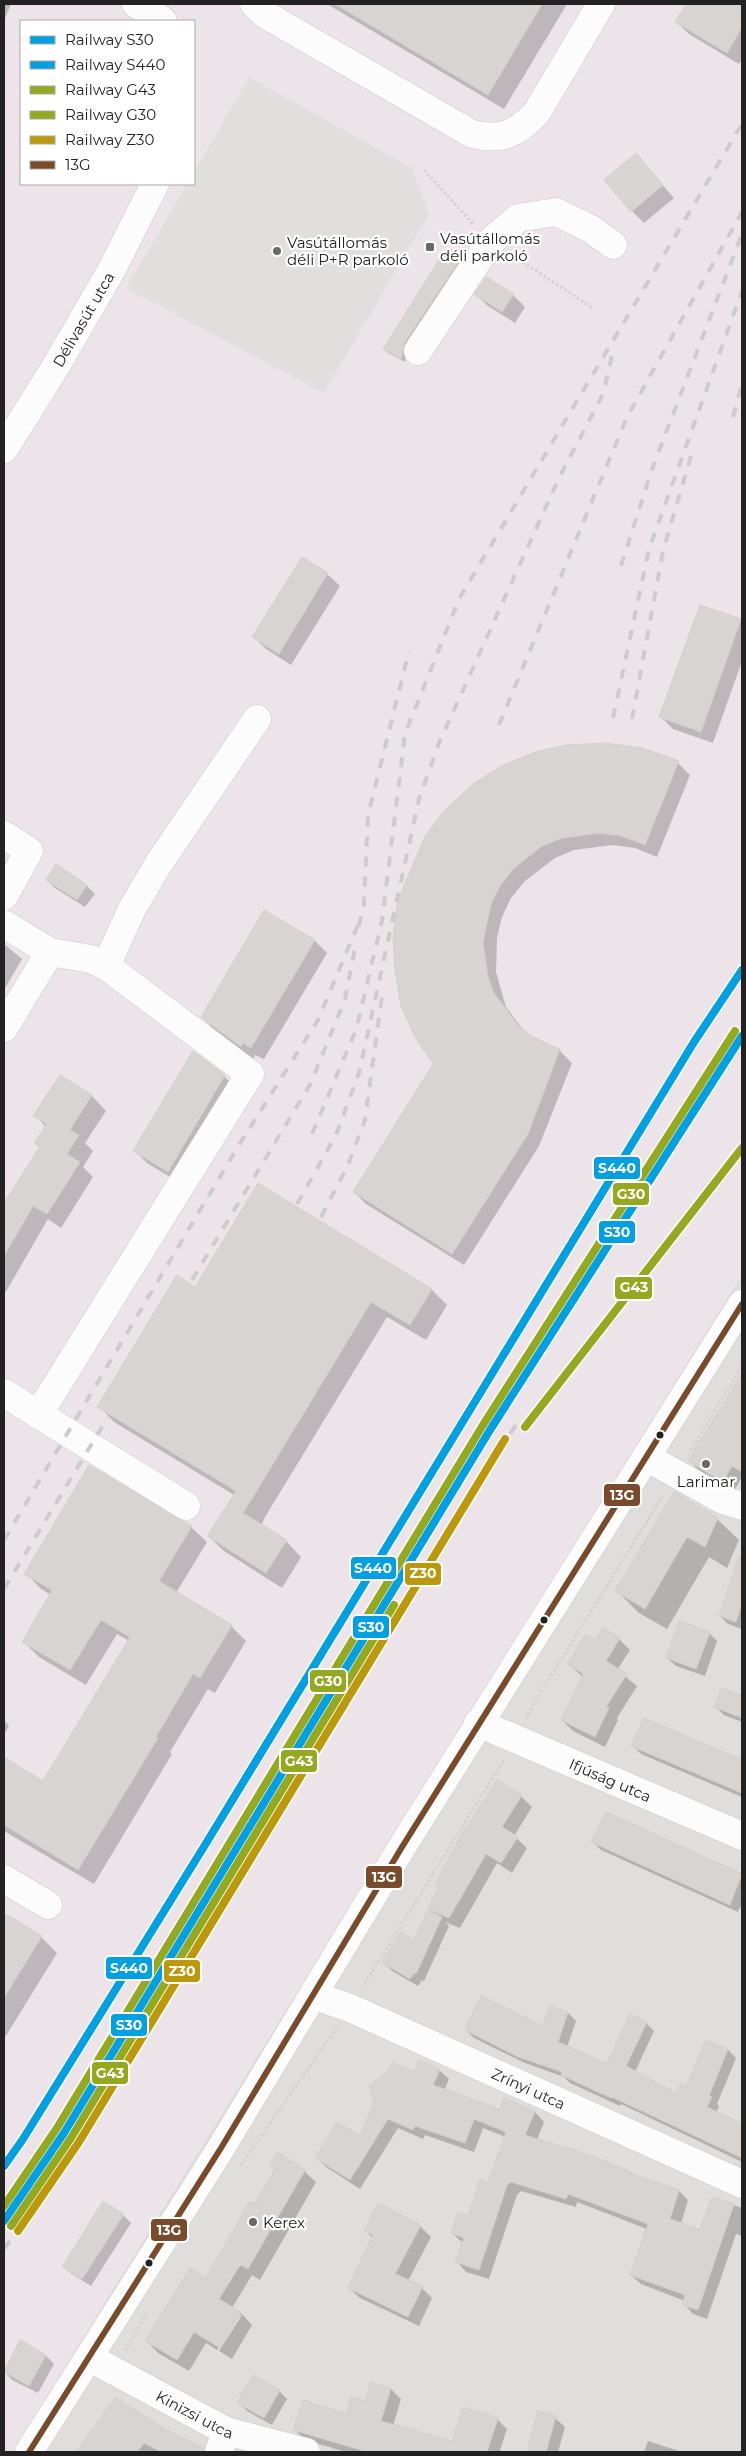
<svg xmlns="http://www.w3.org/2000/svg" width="746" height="2456" font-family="Montserrat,sans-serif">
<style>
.residential{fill:#dfdedc}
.industrial{fill:#ede4e9;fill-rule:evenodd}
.parking{fill:#e0dfde}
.shadow{fill:#0003}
.building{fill:#d7d4d2;stroke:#d3d0cc}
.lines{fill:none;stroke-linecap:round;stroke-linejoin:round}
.minor-casing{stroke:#c9c8c7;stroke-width:29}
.path{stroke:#dccecd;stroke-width:3;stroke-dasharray:2.5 2.5;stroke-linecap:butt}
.minor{stroke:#fdfcfc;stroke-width:28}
.rail{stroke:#ccc;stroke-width:4;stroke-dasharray:10 10;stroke-linecap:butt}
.bus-1-casing{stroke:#fff;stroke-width:10}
.bus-1{stroke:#7a4b2a;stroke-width:6}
.rail-1-casing{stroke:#fff;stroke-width:11}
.rail-2-casing{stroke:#fff;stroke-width:11}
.rail-3-casing{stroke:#fff;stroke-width:11}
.rail-4-casing{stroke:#fff;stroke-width:11}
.rail-5-casing{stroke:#fff;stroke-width:11}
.rail-1{stroke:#00a0e3;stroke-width:8}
.rail-2{stroke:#00a0e3;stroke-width:8}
.rail-3{stroke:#94a920;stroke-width:8}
.rail-4{stroke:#94a920;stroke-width:8}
.rail-5{stroke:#bc990a;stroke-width:8}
.poi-dot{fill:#6a6968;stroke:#fff;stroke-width:2}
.bus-dot{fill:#222;stroke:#fff;stroke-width:2}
.labels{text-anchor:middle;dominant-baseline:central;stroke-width:4.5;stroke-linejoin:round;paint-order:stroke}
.poi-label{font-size:15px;fill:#222;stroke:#fff;text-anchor:start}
.street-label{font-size:15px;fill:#222;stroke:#fff}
.line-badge{stroke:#fff;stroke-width:2}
.badge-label{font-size:14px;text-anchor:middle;font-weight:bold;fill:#fff}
</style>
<rect width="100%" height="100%" fill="#f0eeeb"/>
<polygon class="residential" points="742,1274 742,2452 12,2452"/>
<path class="industrial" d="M4,4H742V1274L12,2452H4ZM21,21H194V184H21Z"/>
<polygon class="parking" points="249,77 412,168 429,214 324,393 126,288 187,184 194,184 194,172"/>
<g class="shadow">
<polygon points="4,4 11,4 4,21"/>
<polygon points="327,4 567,4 504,109"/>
<polygon points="688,4 742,4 742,59 739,64 689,34 676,22"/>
<polygon points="636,155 674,198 644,223 632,211"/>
<polygon points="458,262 462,265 408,346 405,362 388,353 385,349"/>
<polygon points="476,294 513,295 525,307 515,323 488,306"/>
<polygon points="302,559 327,574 340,586 291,665 266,649 254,637"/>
<polygon points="740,621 742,622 742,661 713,743 673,729 661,717"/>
<polygon points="678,763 690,775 657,857 635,848 613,845 574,850 555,858 525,881 511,898 502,917 497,938 496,972 506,1007 526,1033 559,1050 572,1063 539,1146 464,1265 366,1204 354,1192 435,1064 399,900 411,870 426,836"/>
<polygon points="56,866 87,886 95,894 85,907 55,888 47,880"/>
<polygon points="315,941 327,953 264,1059 255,1055 253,1059 214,1029 202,1017"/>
<polygon points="4,944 22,959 4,990"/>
<polygon points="60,1076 92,1096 106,1111 85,1143 93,1151 83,1167 93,1177 61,1228 48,1219 4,1295 4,1206 41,1148 36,1143 46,1127 35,1115"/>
<polygon points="224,1076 236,1088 180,1183 147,1163 135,1151"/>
<polygon points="259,1185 432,1290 447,1305 426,1340 387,1317 265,1517 261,1526 286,1541 301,1557 282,1588 224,1551 208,1536 234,1495 114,1422 99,1406 196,1288"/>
<polygon points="742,1377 742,1477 734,1491 700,1472 690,1461"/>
<polygon points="90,1467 191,1527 207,1542 176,1593 231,1626 246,1641 215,1693 208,1689 170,1752 172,1754 94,1884 4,1831 4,1758 44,1783 129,1641 117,1634 86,1685 39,1657 23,1641 51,1595 41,1589 26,1573"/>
<polygon points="675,1493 717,1519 739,1540 727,1568 709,1557 667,1629 639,1613 617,1591"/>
<polygon points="734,1576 742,1578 742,1629 728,1624 720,1616"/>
<polygon points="604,1629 619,1639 630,1650 617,1670 637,1686 617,1718 618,1720 605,1747 573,1731 562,1720 583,1677 568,1664 596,1642"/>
<polygon points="709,1633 717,1641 705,1676 676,1666 667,1658"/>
<polygon points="723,1689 742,1697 742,1722 724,1715 716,1707"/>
<polygon points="644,1719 742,1761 742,1797 641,1754 633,1746"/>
<polygon points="4,1720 9,1726 4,1735"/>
<polygon points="498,1782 521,1796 532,1807 514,1836 527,1848 512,1873 497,1863 460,1928 445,1922 449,1926 424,1981 422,1980 418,1986 392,1971 384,1963 415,1942 436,1915 430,1909"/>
<polygon points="606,1814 742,1875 742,1909 740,1907 738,1912 601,1850 593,1842"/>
<polygon points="4,1915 41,1937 57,1953 4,2039"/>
<polygon points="568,2013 576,2021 567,2047 607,2066 646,2023 654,2031 635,2072 677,2095 728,2050 736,2058 717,2104 719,2106 716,2113 742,2126 742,2162 621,2104 620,2106 570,2083 564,2077 525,2063 474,2038 466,2030 544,2028"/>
<polygon points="439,2070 449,2079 444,2091 501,2110 505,2100 535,2112 544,2122 537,2140 586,2155 630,2172 634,2176 679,2191 688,2200 681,2224 701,2231 712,2198 742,2208 742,2236 736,2234 707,2319 693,2314 684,2304 685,2301 641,2284 631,2275 647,2229 577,2202 576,2207 521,2191 517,2195 489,2279 466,2272 457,2262 463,2243 452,2233 469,2217 489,2184 506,2137 483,2128 474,2152 425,2135 423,2139 398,2128 360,2189 326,2167 316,2158 361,2138 415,2074"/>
<polygon points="271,2165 304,2171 316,2182 260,2280 252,2275 232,2308 241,2313 252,2325 232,2359 219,2351 242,2315 239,2315 217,2350 206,2343 189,2371 158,2353 147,2341 206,2280 276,2170"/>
<polygon points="123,2215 131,2223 91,2286 72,2274 64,2266"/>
<polygon points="420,2226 431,2237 408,2281 422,2288 432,2298 419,2326 360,2298 349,2288 373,2238 365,2231"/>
<polygon points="20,2342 46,2356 54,2364 38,2393 12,2380 4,2371"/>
<polygon points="391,2389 401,2399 393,2426 442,2447 441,2452 346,2452 305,2440 295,2430 347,2416"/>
<polygon points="279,2391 287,2399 272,2425 247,2411 239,2403"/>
<polygon points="116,2400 167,2432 206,2452 77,2452"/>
<polygon points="464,2408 497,2419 507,2429 500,2450 506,2452 449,2452"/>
<polygon points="539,2413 555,2418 565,2427 558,2452 528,2452"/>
<polygon points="648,2441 682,2452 644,2452"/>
</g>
<g class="building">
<polygon points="335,4 542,4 488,95"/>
<polygon points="686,4 742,4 742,27 727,53 675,22"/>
<polygon points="636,153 663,185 631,212 604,180"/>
<polygon points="444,252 459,261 405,342 401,359 383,349"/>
<polygon points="486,277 514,294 502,312 474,294"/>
<polygon points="302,557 328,573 279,654 252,637"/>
<polygon points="700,605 741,619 701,732 659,717"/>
<polygon points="604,743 642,748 679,761 645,845 621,836 600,833 562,838 542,846 513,869 500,886 491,904 483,942 488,977 494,993 519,1026 534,1038 560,1049 528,1134 452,1254 353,1192 433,1064 415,1037 401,1006 395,970 393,937 398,900 425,836 445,810 473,784 501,766 535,752 566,745"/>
<polygon points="56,864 87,885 77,900 46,880"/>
<polygon points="264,910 315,940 251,1048 243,1043 241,1047 201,1017"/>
<polygon points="193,1051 225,1075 168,1172 133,1151"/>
<polygon points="60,1075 92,1095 70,1130 79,1135 67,1154 80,1162 47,1214 33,1206 4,1256 4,1203 40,1147 34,1143 47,1124 33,1116"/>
<polygon points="258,1183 432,1289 410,1325 371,1302 250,1502 243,1513 287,1540 266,1573 207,1536 236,1491 97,1407 177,1275 195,1287"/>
<polygon points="742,1374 742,1472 732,1466 723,1482 688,1461"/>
<polygon points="89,1465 192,1526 159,1581 232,1625 200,1678 193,1674 156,1737 158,1738 78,1870 4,1825 4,1757 43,1781 130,1637 101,1620 70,1670 22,1642 52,1590 24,1574"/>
<polygon points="674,1492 718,1518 705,1547 687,1537 645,1609 615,1591"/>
<polygon points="739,1556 742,1556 742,1603 736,1622 719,1616"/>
<polygon points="679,1621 710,1632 696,1669 666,1658"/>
<polygon points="603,1628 620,1638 606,1661 627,1674 606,1707 609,1708 595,1737 561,1720 583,1674 567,1664 586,1634 595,1640"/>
<polygon points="722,1688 742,1696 742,1718 714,1707"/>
<polygon points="644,1718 742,1760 742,1793 631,1746"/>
<polygon points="497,1780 522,1795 502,1827 518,1837 501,1863 486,1854 449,1918 428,1909 439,1886 435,1884 460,1838"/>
<polygon points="606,1812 742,1874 730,1905 591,1842"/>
<polygon points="428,1910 442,1917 416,1974 414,1973 410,1979 382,1963 401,1932 414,1940"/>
<polygon points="4,1913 42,1936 4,1998"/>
<polygon points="481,1996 543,2026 550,2006 568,2012 558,2042 607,2064 630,2014 647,2022 626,2066 676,2093 681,2083 686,2086 706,2040 728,2049 709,2096 712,2097 707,2107 742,2124 742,2158 612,2097 611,2098 561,2075 562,2072 516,2056 465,2030"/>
<polygon points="419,2060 440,2069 433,2085 500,2109 504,2098 535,2111 525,2135 586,2154 630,2171 629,2173 679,2190 670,2219 700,2229 712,2197 734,2204 698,2310 682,2305 685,2295 630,2275 648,2224 568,2194 566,2199 511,2182 507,2185 479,2270 455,2262 464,2238 451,2233 458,2212 468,2216 480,2180 488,2183 506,2132 474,2119 465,2143 415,2126 413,2130 388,2119 350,2180 315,2158 337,2122 360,2136 374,2103 369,2086 388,2071 392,2062 414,2072"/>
<polygon points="278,2152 305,2170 248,2269 240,2265 219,2299 241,2312 220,2348 194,2332 177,2360 145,2341 190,2268 206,2278 250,2201 255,2204 275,2169 269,2166"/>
<polygon points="103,2201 124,2214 82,2279 62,2267"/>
<polygon points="378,2203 421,2225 395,2274 423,2286 408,2317 348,2288 373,2235 364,2231"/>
<polygon points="20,2340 46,2355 29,2386 4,2372"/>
<polygon points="253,2375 280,2390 264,2418 237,2403"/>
<polygon points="371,2382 391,2388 381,2421 452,2441 463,2407 498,2418 487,2452 368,2452 293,2430 303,2400 346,2414 351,2397 365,2401"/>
<polygon points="115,2398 167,2430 204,2448 204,2452 161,2452 144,2443 137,2452 76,2452"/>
<polygon points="538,2411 556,2416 546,2452 527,2452"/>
</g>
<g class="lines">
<g class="minor-casing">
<g id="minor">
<polyline points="136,4 163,21"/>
<path d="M254,4L266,15L472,134C501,141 517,134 537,112L601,4"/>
<polyline points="418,351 490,242 518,218 556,212 591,229 613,245"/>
<path id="s1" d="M4,449L53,371L111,271L155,184"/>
<polyline points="4,835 29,851 4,896"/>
<polyline points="4,924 50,952 91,959 106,966 250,1074 38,1415"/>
<polyline points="106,966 132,909 159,863 257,719"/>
<polyline points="4,1028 50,952"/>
<polyline points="4,1393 186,1506"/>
<polyline points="646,1457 723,1500 742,1506"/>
<path id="s2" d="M478,1723L742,1836"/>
<polyline points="4,1879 48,1905"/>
<path id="s3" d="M313,1995L350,2008L742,2184"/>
<path id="s4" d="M90,2358L226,2431L306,2452"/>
<polyline points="29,2452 221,2148 402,1847 742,1304"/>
<polyline points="219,2452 226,2431"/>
</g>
</g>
<g class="path">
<polyline points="424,170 474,225"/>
<polyline points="510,254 593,308"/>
<polyline points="688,1455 742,1366"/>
<polyline points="526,1719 533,1705 664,1494"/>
<polyline points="362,1988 504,1760"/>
<polyline points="241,2165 337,2027"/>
<polyline points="125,2350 147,2314"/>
</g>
<use href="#minor" class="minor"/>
<g class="rail">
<polyline points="733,417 742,383"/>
<polyline points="621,566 651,472 742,234"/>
<polyline points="613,718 649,549 742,291"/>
<polyline points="632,719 663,551 694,446"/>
<polyline points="499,725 627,417 742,212"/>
<polyline points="359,926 364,903 368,815 409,651"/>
<polyline points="312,1134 356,1030 382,921 405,734 459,599 742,124"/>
<polyline points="297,1204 336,1135 359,1073 419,799 439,743 558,480 603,394 614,347"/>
<polyline points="321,1217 348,1165 365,1120 382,996"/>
<polyline points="192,1280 311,1083 345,999 356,943"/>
<polyline points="4,1540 237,1148 318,1020 360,920"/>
<polyline points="4,1589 108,1417"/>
<polyline points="4,2249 38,2201 72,2148 453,1519 518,1422"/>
</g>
<g class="bus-1-casing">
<polyline id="bus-1" points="29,2452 221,2148 402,1847 742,1304"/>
</g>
<use href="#bus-1" class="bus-1"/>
<g class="rail-1-casing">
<polyline id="rail-1" points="4,2221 64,2133 490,1430 742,1036"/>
</g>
<g class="rail-2-casing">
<polyline id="rail-2" points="4,2166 23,2139 205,1845 694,1042 742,970"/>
</g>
<g class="rail-3-casing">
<g id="rail-3">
<polyline points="525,1427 742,1148"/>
<polyline points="11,2226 71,2138 394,1605"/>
</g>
</g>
<g class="rail-4-casing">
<polyline id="rail-4" points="4,2206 57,2128 483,1425 735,1031"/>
</g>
<g class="rail-5-casing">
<polyline id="rail-5" points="18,2231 79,2142 505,1439"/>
</g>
<use href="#rail-1" class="rail-1"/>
<use href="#rail-2" class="rail-2"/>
<use href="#rail-3" class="rail-3"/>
<use href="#rail-4" class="rail-4"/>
<use href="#rail-5" class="rail-5"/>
</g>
<g class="poi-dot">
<rect x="425" y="242" width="10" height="10" rx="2.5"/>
<circle cx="277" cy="251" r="5"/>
<circle cx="706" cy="1464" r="5"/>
<circle cx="253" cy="2222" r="5"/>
</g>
<g class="bus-dot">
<circle cx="660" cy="1435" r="4.5"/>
<circle cx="544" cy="1620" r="4.5"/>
<circle cx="149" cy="2263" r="4.5"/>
</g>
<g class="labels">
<g class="poi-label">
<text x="440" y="238">Vasútállomás<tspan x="440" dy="17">déli parkoló</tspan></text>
<text x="287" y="242">Vasútállomás<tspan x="287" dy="17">déli P+R parkoló</tspan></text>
<text x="706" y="1481" text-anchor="middle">Larimar</text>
<text x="263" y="2222">Kerex</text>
</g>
<g class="street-label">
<text stroke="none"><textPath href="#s1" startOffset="152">Délivasút utca</textPath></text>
<text stroke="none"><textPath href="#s2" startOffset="144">Ifjúság utca</textPath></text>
<text stroke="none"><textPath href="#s3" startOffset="235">Zrínyi utca</textPath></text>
<text stroke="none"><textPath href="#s4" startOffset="119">Kinizsi utca</textPath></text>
</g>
</g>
<g class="line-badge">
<rect x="593" y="1156" width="48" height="24" rx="5" fill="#00a0e3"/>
<rect x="612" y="1182" width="38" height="24" rx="5" fill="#94a920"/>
<rect x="598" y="1220" width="38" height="24" rx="5" fill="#00a0e3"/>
<rect x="614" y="1276" width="39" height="24" rx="5" fill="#94a920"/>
<rect x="603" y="1483" width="38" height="24" rx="5" fill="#7a4b2a"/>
<rect x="350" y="1556" width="47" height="24" rx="5" fill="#00a0e3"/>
<rect x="404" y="1562" width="38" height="24" rx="5" fill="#bc990a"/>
<rect x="352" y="1615" width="38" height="24" rx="5" fill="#00a0e3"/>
<rect x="309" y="1669" width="38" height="24" rx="5" fill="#94a920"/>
<rect x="280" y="1749" width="38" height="24" rx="5" fill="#94a920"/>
<rect x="365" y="1865" width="38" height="24" rx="5" fill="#7a4b2a"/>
<rect x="105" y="1956" width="48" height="24" rx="5" fill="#00a0e3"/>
<rect x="163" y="1959" width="38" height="24" rx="5" fill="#bc990a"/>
<rect x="110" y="2013" width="38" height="24" rx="5" fill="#00a0e3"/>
<rect x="91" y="2061" width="38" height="24" rx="5" fill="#94a920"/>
<rect x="150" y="2218" width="38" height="24" rx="5" fill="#7a4b2a"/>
</g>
<g class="badge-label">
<text x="617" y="1173">S440</text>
<text x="631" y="1199">G30</text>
<text x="617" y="1237">S30</text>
<text x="634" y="1292">G43</text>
<text x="622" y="1500">13G</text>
<text x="373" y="1573">S440</text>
<text x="423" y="1578">Z30</text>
<text x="371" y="1632">S30</text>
<text x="328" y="1686">G30</text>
<text x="299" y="1766">G43</text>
<text x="384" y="1882">13G</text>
<text x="129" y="1973">S440</text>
<text x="182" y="1976">Z30</text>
<text x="129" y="2030">S30</text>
<text x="110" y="2078">G43</text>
<text x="169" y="2235">13G</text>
</g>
<rect width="746" height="2456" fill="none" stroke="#222222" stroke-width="10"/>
<rect x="20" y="20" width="175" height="165" fill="#ffffff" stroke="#a7a7a7"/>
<rect x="30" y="36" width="25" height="8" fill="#00a0e3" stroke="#a7a7a7"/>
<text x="65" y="45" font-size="15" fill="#222222">Railway S30</text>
<rect x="30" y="61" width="25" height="8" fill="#00a0e3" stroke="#a7a7a7"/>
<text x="65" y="70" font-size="15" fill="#222222">Railway S440</text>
<rect x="30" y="86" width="25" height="8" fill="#94a920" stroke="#a7a7a7"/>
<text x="65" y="95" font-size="15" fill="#222222">Railway G43</text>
<rect x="30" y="111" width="25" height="8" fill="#94a920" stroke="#a7a7a7"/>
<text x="65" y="120" font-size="15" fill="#222222">Railway G30</text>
<rect x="30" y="136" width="25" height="8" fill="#bc990a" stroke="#a7a7a7"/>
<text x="65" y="145" font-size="15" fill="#222222">Railway Z30</text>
<rect x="30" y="161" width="25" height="8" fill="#7a4b2a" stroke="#a7a7a7"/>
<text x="65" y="170" font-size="15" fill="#222222">13G</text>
</svg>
